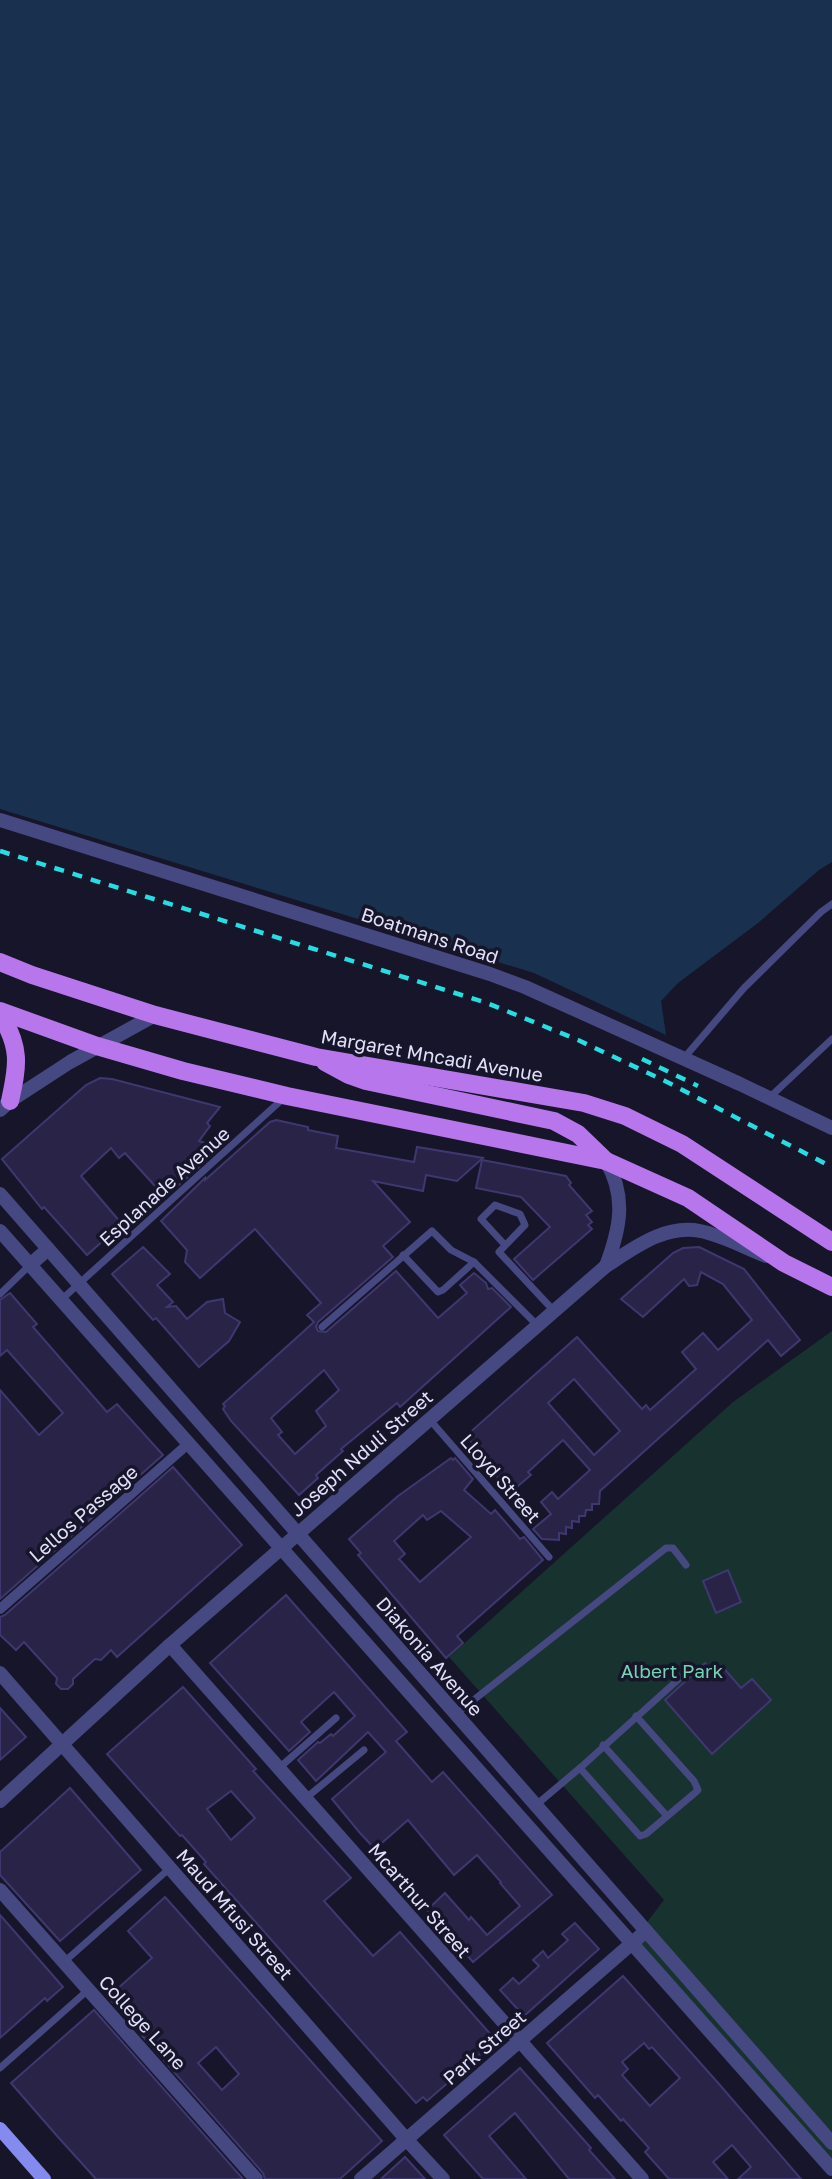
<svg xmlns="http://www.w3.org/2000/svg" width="832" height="2179" font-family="'Golos Text',sans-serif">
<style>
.green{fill:#18322f}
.water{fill:#19314e}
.building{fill:#282347;stroke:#3f3870;stroke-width:2;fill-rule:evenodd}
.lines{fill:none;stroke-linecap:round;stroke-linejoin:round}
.service{stroke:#464881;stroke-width:7}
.pedestrian{stroke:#464881;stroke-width:10}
.minor{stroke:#464881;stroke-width:14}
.tertiary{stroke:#464881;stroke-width:14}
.secondary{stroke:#848aee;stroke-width:14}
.primary{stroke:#b776ec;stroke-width:18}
.rail{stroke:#26dde1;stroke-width:4.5;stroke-dasharray:10 9;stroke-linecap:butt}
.labels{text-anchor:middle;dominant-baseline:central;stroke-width:7;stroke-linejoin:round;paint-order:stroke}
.street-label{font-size:19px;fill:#e2e1fb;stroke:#161529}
.park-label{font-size:19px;fill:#75d3b4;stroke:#161529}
</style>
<rect width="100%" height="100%" fill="#161529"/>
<polygon class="green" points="832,1331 832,2169 631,1943 664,1900 449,1657 733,1402"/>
<polygon class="water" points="0,0 832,0 832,862 819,870 758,923 678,983 661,1001 666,1035 534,973 0,809"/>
<g class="building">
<polygon points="100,1078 112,1079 220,1107 207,1123 210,1126 199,1141 208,1144 207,1160 165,1197 125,1153 119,1158 111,1148 81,1176 122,1224 87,1255 44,1207 42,1209 2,1159 86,1085"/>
<path d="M276,1120L308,1127V1130L338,1136L336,1148L414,1162L417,1147L483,1158L457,1181L426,1175L423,1191L373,1181L410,1222L383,1246L393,1257L318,1322L316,1327L318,1331L326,1332L396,1271L438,1318L467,1293L460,1285L474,1273L486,1283L488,1289L492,1288L511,1307L400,1407L397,1403L341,1449L343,1451L316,1475L318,1478L299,1495L231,1421L223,1409L225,1406L223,1404L314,1322L307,1315L321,1303L255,1229L200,1278L185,1262L187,1250L161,1221L205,1178V1180L270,1122ZM324,1370L339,1390L316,1411L326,1426L295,1454L278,1435L282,1432L271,1418Z"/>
<polygon points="482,1160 566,1176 571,1183 569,1185 592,1211 586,1215 592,1222 588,1225 592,1229 533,1280 514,1259 550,1227 521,1197 476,1188"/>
<polygon points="143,1247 170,1274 157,1285 173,1302 167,1307 176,1306 187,1319 207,1302 223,1299 225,1313 240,1322 229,1341 199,1367 156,1318 153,1320 112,1274"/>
<path d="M699,1247L744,1269L800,1340L781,1356L768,1340L600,1491L599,1504H592V1510H586L585,1516H579V1522L572,1521V1528L566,1527V1534L559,1533V1540L542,1539L533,1529L551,1514L541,1502L552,1492L558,1499L590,1470L563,1440L528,1472L531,1475L518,1486L513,1489L510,1485L507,1488L485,1464L481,1469L465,1450L473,1444L466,1436L577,1337L642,1409L646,1405L650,1410L696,1369L682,1352L703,1333L718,1350L752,1320L723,1284L701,1272L697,1285L689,1286L684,1279L643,1317L621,1299L673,1253L683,1248ZM574,1379L620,1431L594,1455L548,1403Z"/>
<polygon points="10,1293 37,1324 33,1327 107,1412 117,1404 163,1455 0,1599 0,1390 39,1435 63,1413 7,1350 0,1356 0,1300"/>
<path d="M451,1458L453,1460L455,1458L473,1479L464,1490L491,1514L495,1510L520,1539L524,1537L543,1560L457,1636L463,1643L446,1658L358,1555L361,1553L349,1539L398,1496ZM441,1511L471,1537L420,1582L399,1559L405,1554L394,1541L423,1515L427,1520Z"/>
<polygon points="173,1467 242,1545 117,1657 111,1650 101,1660 95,1659 73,1679 73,1684 68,1689 61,1689 56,1684 57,1678 24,1642 16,1650 0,1635 0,1617 5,1615"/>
<polygon points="728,1570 741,1602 716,1613 703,1581"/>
<polygon points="286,1595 407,1732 396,1741 432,1782 443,1772 552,1895 473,1962 427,1910 445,1893 469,1920 471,1917 487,1935 520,1906 500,1883 501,1882 477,1855 454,1875 408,1820 375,1849 360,1833 332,1799 386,1752 368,1732 316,1781 298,1760 318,1742 320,1743 331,1734 333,1736 355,1716 334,1692 301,1722 310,1732 289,1751 210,1663"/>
<polygon points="705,1663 713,1672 721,1665 741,1688 752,1679 771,1700 712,1754 665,1700"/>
<path d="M183,1687L256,1769L253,1771L351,1878L324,1901L373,1956L400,1932L493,2037L485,2043L489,2047L427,2101L423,2097L416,2103L204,1864L206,1862L182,1835L180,1836L107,1754ZM231,1791L255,1818L231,1840L207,1809Z"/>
<polygon points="0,1708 26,1737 0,1760"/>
<polygon points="70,1788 141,1870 60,1941 0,1875 0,1852"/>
<path d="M165,1897L382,2141L340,2179H265L263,2173L108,1997L152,1958L128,1931ZM216,2047L239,2074L222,2090L198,2063Z"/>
<polygon points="0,1915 63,1987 47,2001 45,1998 0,2038"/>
<polygon points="575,1923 599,1949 524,2016 500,1990 513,1978 519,1984 539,1966 533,1960 543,1951 548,1958 568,1940 562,1934"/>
<path d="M623,1976L719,2084L801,2179H738L751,2167L732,2145L713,2162L728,2179H669L645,2152L649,2148L623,2119L621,2121L598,2095L595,2098L547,2043ZM644,2043L649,2049L652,2047L680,2078L650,2106L622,2075L628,2069L622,2062Z"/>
<polygon points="94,2010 243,2179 96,2179 58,2137 11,2083"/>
<polygon points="520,2068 591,2148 589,2150 615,2179 569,2179 515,2113 489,2136 526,2179 483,2179 444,2135"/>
<polygon points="405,2157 425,2179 381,2179"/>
</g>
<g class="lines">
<g class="service">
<polyline points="684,1058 744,988 821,912 832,904"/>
<polyline points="770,1097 832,1039"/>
<polyline points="505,1245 481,1219 495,1205 520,1214 525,1225 499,1252 554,1311"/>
<polyline points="403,1255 438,1292 443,1290 474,1262"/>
<polyline points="0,1294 30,1265"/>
<polyline points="61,1300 286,1096"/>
<polyline points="322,1327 432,1231 451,1250 474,1262 537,1325"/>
<polyline points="430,1420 549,1557"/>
<polyline points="456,1714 666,1548 673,1548 686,1565"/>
<polyline points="603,1745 667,1816"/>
<polyline points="279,1768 336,1718"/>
<polyline points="580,1768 681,1677"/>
<polyline points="306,1798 364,1750"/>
<polyline points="536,1805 580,1768 640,1836 646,1834 696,1792 698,1790 694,1781 636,1716"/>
<polyline points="64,1962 170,1868"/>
<polyline points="0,2068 88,1990"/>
</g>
<polyline class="pedestrian" points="0,1609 188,1444"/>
<g class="minor">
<polyline points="0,820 490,974 525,987 740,1084 832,1128"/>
<polyline points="30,1265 48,1249"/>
<polyline points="170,1645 642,2179"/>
<polyline points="0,1673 406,2139 443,2179"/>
<polyline points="0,1890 256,2179"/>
<polyline points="361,2179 646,1931"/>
</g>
<g class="tertiary">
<polyline points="0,1110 10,1101 70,1062 155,1015"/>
<polyline points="0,1194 832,2143"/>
<polyline points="0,1231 832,2169"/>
<path d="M606,1266C620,1229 627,1197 606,1161"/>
<path d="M0,1801L170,1645L606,1266C634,1248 665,1224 700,1231C722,1235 745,1248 766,1256"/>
</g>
<polyline class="secondary" points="0,2129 44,2179"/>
<g class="primary">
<polyline points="0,962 32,975 155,1015 316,1057 584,1103 625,1116 682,1144 832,1242"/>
<polyline points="0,1011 97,1046 183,1071 287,1096 606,1161 688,1198 784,1263 832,1287"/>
<path d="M0,1014C21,1047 18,1065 10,1101"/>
<polyline points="325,1062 349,1075 366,1081 554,1121 578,1134 606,1161"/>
</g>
<g class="rail">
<polyline points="0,851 487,1003 578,1040 665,1081 832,1167"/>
<polyline points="642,1059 698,1086"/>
</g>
</g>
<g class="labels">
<g class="street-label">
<text transform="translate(430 935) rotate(18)">Boatmans Road</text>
<text transform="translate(432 1055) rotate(10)">Margaret Mncadi Avenue</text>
<text transform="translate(164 1186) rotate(-42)">Esplanade Avenue</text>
<text transform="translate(361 1453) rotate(-41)">Joseph Nduli Street</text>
<text transform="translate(501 1478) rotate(49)">Lloyd Street</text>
<text transform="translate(83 1513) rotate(-41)">Lellos Passage</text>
<text transform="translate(430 1656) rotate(49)">Diakonia Avenue</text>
<text transform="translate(420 1900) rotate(49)">Mcarthur Street</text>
<text transform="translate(235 1914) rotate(49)">Maud Mfusi Street</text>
<text transform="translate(143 2022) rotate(48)">College Lane</text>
<text transform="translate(484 2047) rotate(-41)">Park Street</text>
</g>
<g class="park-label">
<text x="672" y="1670">Albert Park</text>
</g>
</g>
</svg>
